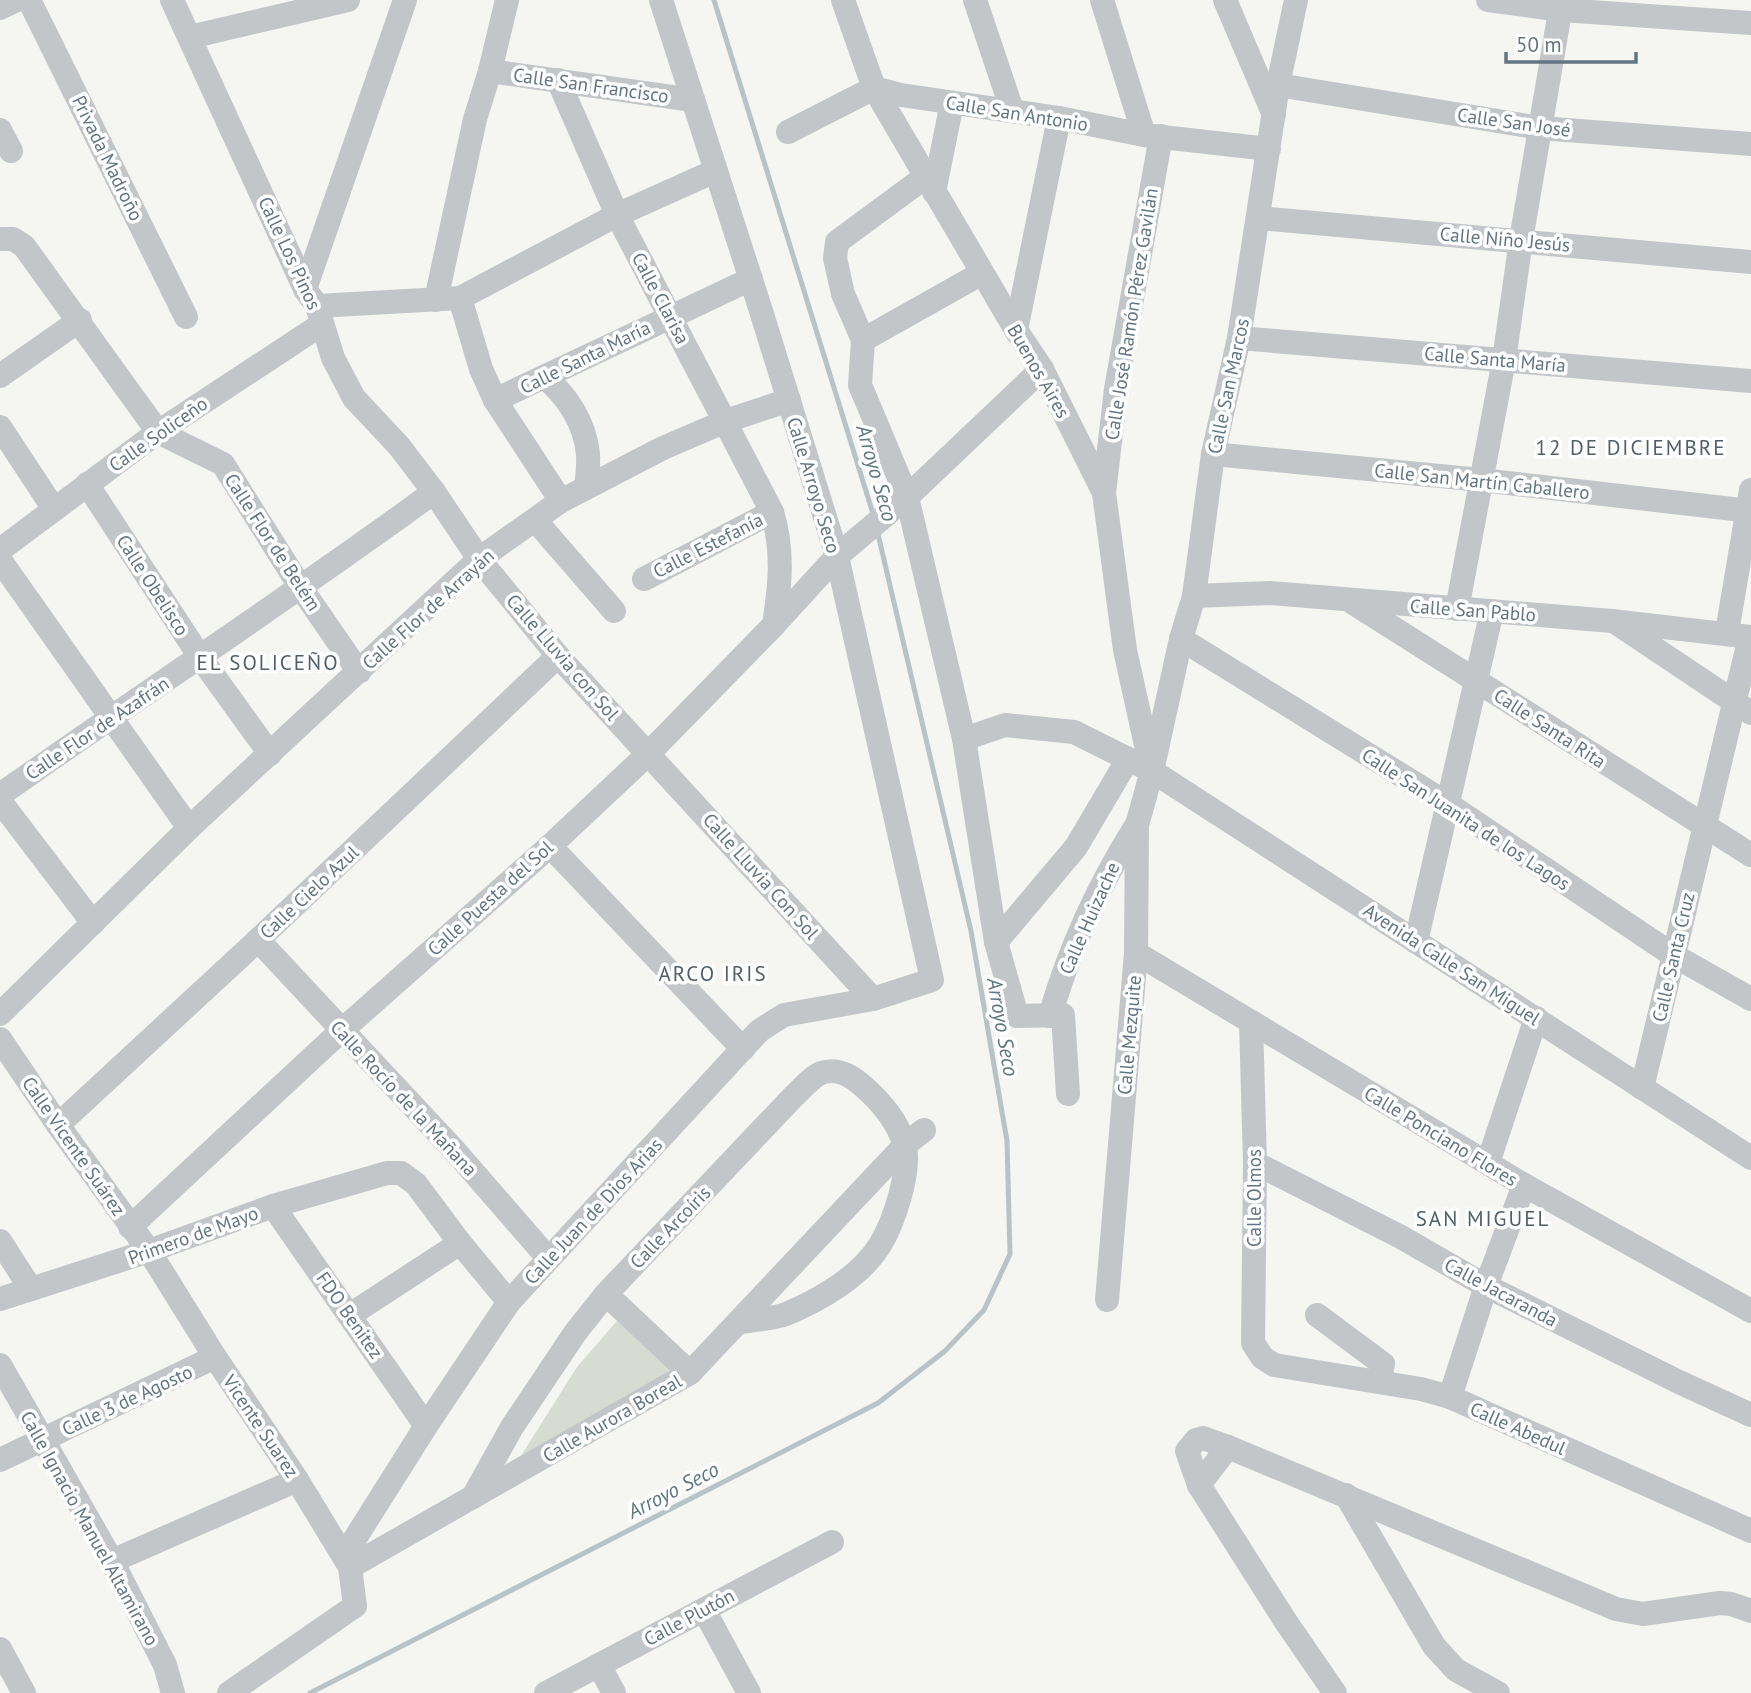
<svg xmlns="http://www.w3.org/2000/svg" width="1751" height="1693" font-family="'PT Sans',sans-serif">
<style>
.green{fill:#d6dcd2}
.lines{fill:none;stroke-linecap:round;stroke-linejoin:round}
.stream{stroke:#b7c3c7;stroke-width:5}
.minor{stroke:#c2c6c9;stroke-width:24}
.labels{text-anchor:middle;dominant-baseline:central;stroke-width:7;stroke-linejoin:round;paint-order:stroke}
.street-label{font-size:19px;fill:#637582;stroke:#fff}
.neighbourhood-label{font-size:21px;letter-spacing:2px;fill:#515e67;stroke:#fff}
.water-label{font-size:21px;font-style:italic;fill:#5f777f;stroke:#fff}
</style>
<rect width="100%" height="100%" fill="#f5f5f1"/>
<polygon class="green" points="617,1321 675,1374 519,1459 577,1367"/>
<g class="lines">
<g class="stream">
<polyline points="714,0 874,517"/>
<polyline points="310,1693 878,1403 945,1351 984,1310 1010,1254 1007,1141 971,931 877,530"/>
</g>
<g class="minor">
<polyline points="29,0 186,317"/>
<polyline points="172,0 305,289 317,306 333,358 354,398 399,446 434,492 479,559 558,656 873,999"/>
<polyline points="843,0 874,88 1016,330 1042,369 1104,493 1125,650 1150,763"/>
<polyline points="975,0 1012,110"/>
<polyline points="1102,0 1144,135"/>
<polyline points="1225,0 1274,115"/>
<polyline points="1488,0 1561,10 1751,23"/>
<polyline points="0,8 17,0"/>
<polyline points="190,37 348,0"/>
<polyline points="490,71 693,100"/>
<path d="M558,80L617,215L772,512C784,551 780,586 774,625"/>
<polyline points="1278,85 1540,128 1751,144"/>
<polyline points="874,88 901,95 1059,118 1144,135 1269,149"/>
<polyline points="0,130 11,151"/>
<polyline points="788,132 874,88"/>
<polyline points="925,177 837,242 835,258 843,294 863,340 860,385 907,497 964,739 996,942 1017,1016 1063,1015 1068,1094"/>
<polyline points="934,192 952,103"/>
<polyline points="1258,218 1751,262"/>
<polyline points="0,239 13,239 24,246 158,432 223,464 301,588 359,672"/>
<polyline points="305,289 405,0"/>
<polyline points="460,298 481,369 495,400 561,501"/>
<polyline points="436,300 475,119 490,71 507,0"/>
<polyline points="317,306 460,298 617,215 715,171"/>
<polyline points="1016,330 1059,118"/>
<polyline points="1239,338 1751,381"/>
<polyline points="863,340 982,273"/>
<polyline points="0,376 80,320"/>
<path d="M544,377C567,395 585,423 588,454C589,465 587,477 586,488"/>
<polyline points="495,400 751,279"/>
<polyline points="0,427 54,509"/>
<polyline points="1213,454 1481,480 1751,511"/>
<polyline points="87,484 200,657 270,754"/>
<polyline points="1104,493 1116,389 1161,136"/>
<polyline points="535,520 614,611"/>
<polyline points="0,550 158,432 322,324"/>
<polyline points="0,560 189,828"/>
<polyline points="644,579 772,512"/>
<polyline points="1194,596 1270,593 1612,621 1751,637"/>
<polyline points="1352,602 1751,855"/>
<polyline points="1457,609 1504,360 1521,240 1562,0"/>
<polyline points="1615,622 1751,713"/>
<polyline points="1727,632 1751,490"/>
<polyline points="1181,639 1448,804 1673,955 1751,999"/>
<polyline points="964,739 1005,725 1074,732 1152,771 1751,1158"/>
<path d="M0,795C144,693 292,596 434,492"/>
<polyline points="0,801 93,923"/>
<polyline points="550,846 743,1049"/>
<polyline points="258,940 455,1151 548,1258"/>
<polyline points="996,942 1076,847 1128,759"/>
<polyline points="1416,942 1492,611"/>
<polyline points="1136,953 1524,1185 1751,1311"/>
<polyline points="0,1014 189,828 479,559 561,501 663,448 726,421 789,400"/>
<path d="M1050,1016C1069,950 1100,883 1136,826"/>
<polyline points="1251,1022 1255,1163 1253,1343 1262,1357 1274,1365 1421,1389 1450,1397 1751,1531"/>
<polyline points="0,1039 58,1125 149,1251 215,1357 297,1480 350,1567 355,1606 229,1693"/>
<polyline points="1642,1088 1750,637"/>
<polyline points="58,1125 258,940 558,656"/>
<polyline points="1255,1163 1401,1237 1486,1286 1679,1382 1751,1415"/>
<polyline points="1488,1163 1536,1018"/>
<polyline points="273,1206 426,1426"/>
<polyline points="130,1227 341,1031 550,846 648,754 774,625 837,556 907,497 1042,369"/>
<polyline points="0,1241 31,1289"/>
<polyline points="606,1294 690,1373"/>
<polyline points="0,1299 149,1251 273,1206 387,1173 401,1173 416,1184 460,1243 509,1302"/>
<polyline points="1107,1300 1136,953 1137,825 1152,771 1181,639 1194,596 1213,454 1239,338 1278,85 1296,0"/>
<polyline points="350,1315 460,1243"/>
<polyline points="1317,1315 1383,1364 1379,1381"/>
<polyline points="0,1365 112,1561 165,1665 173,1693"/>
<polyline points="1450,1397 1486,1286 1524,1185"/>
<polyline points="0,1460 215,1357"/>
<polyline points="1199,1485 1228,1447"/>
<polyline points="1346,1495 1434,1646 1456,1670 1498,1693"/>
<path d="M473,1497L512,1427L575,1333L606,1294L793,1097C801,1090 811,1077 821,1073C838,1067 852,1076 864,1087C881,1102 897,1121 904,1143C912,1169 894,1222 880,1245C861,1276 820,1300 786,1314C772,1319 754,1320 739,1322"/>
<polyline points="344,1556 426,1426 509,1302 759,1031 784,1015 873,999 932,980 837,556 762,314 661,0"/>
<polyline points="112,1561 297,1480"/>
<polyline points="350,1567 690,1373 905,1145 924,1130"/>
<polyline points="704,1610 749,1693"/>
<polyline points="0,1649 24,1693"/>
<polyline points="599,1665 614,1693"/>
<polyline points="546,1693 832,1542"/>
<polyline points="1335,1693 1286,1622 1199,1485 1187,1451 1196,1440 1203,1438 1228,1447 1616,1609 1643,1614 1720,1603 1731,1604 1751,1611"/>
</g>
</g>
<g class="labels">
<g class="street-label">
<text transform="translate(591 85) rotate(8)">Calle San Francisco</text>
<text transform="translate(1017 113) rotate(9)">Calle San Antonio</text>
<text transform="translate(1514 122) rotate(8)">Calle San José</text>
<text transform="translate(108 158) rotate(64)">Privada Madroño</text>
<text transform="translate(1505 239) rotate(5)">Calle Niño Jesús</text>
<text transform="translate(290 253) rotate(65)">Calle Los Pinos</text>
<text transform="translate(661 298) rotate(62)">Calle Clarisa</text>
<text transform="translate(1131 314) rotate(-81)">Calle José Ramón Pérez Gavilán</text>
<text transform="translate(585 357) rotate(-26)">Calle Santa María</text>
<text transform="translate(1495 359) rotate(5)">Calle Santa María</text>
<text transform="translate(1039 371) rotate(60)">Buenos Aires</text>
<text transform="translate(1228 386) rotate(-78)">Calle San Marcos</text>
<text transform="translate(158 434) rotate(-35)">Calle Soliceño</text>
<text transform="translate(1482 481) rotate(6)">Calle San Martín Caballero</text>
<text transform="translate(814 485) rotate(73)">Calle Arroyo Seco</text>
<text transform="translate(273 542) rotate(57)">Calle Flor de Belém</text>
<text transform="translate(708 545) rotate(-27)">Calle Estefanía</text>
<text transform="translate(153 585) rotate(57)">Calle Obelisco</text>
<text transform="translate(428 609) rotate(-42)">Calle Flor de Arrayán</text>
<text transform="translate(1473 610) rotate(4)">Calle San Pablo</text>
<text transform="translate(563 657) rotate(49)">Calle Lluvia con Sol</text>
<text transform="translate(97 728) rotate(-34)">Calle Flor de Azafrán</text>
<text transform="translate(1550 728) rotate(33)">Calle Santa Rita</text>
<text transform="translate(1466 819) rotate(33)">Calle San Juanita de los Lagos</text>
<text transform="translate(761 876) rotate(48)">Calle Lluvia Con Sol</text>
<text transform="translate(309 892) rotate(-43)">Calle Cielo Azul</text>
<text transform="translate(490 898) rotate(-42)">Calle Puesta del Sol</text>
<text transform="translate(1089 918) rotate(-66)">Calle Huizache</text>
<text transform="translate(1673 957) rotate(-77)">Calle Santa Cruz</text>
<text transform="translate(1452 964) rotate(33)">Avenida Calle San Miguel</text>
<text transform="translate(1129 1035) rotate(-85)">Calle Mezquite</text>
<text transform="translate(404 1098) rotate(47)">Calle Rocío de la Mañana</text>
<text transform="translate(1441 1136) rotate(31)">Calle Ponciano Flores</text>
<text transform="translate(74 1146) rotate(55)">Calle Vicente Suárez</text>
<text transform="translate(1254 1198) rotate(-90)">Calle Olmos</text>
<text transform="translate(593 1211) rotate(-47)">Calle Juan de Dios Arias</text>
<text transform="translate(670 1227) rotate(-46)">Calle Arcoíris</text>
<text transform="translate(193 1235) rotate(-20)">Primero de Mayo</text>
<text transform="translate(1501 1292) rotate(28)">Calle Jacaranda</text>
<text transform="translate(350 1315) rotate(55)">FDO Benitez</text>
<text transform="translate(127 1400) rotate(-25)">Calle 3 de Agosto</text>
<text transform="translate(612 1418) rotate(-30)">Calle Aurora Boreal</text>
<text transform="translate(261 1426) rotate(56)">Vicente Suarez</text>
<text transform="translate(1518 1428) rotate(24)">Calle Abedul</text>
<text transform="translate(90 1528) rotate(61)">Calle Ignacio Manuel Altamirano</text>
<text transform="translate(689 1617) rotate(-28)">Calle Plutón</text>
</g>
<g class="neighbourhood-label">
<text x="1631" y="447">12 DE DICIEMBRE</text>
<text x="268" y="662">EL SOLICEÑO</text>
<text x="713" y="973">ARCO IRIS</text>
<text x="1483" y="1218">SAN MIGUEL</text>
</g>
<g class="water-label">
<text transform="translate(877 473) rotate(74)">Arroyo Seco</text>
<text transform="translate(1003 1027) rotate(80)">Arroyo Seco</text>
<text transform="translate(673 1490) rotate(-27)">Arroyo Seco</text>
</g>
</g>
<path d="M1506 52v10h130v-10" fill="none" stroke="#637582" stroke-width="3.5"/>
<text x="1516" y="52" font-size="21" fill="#637582" stroke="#ffffff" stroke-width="5" paint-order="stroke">50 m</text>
</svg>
